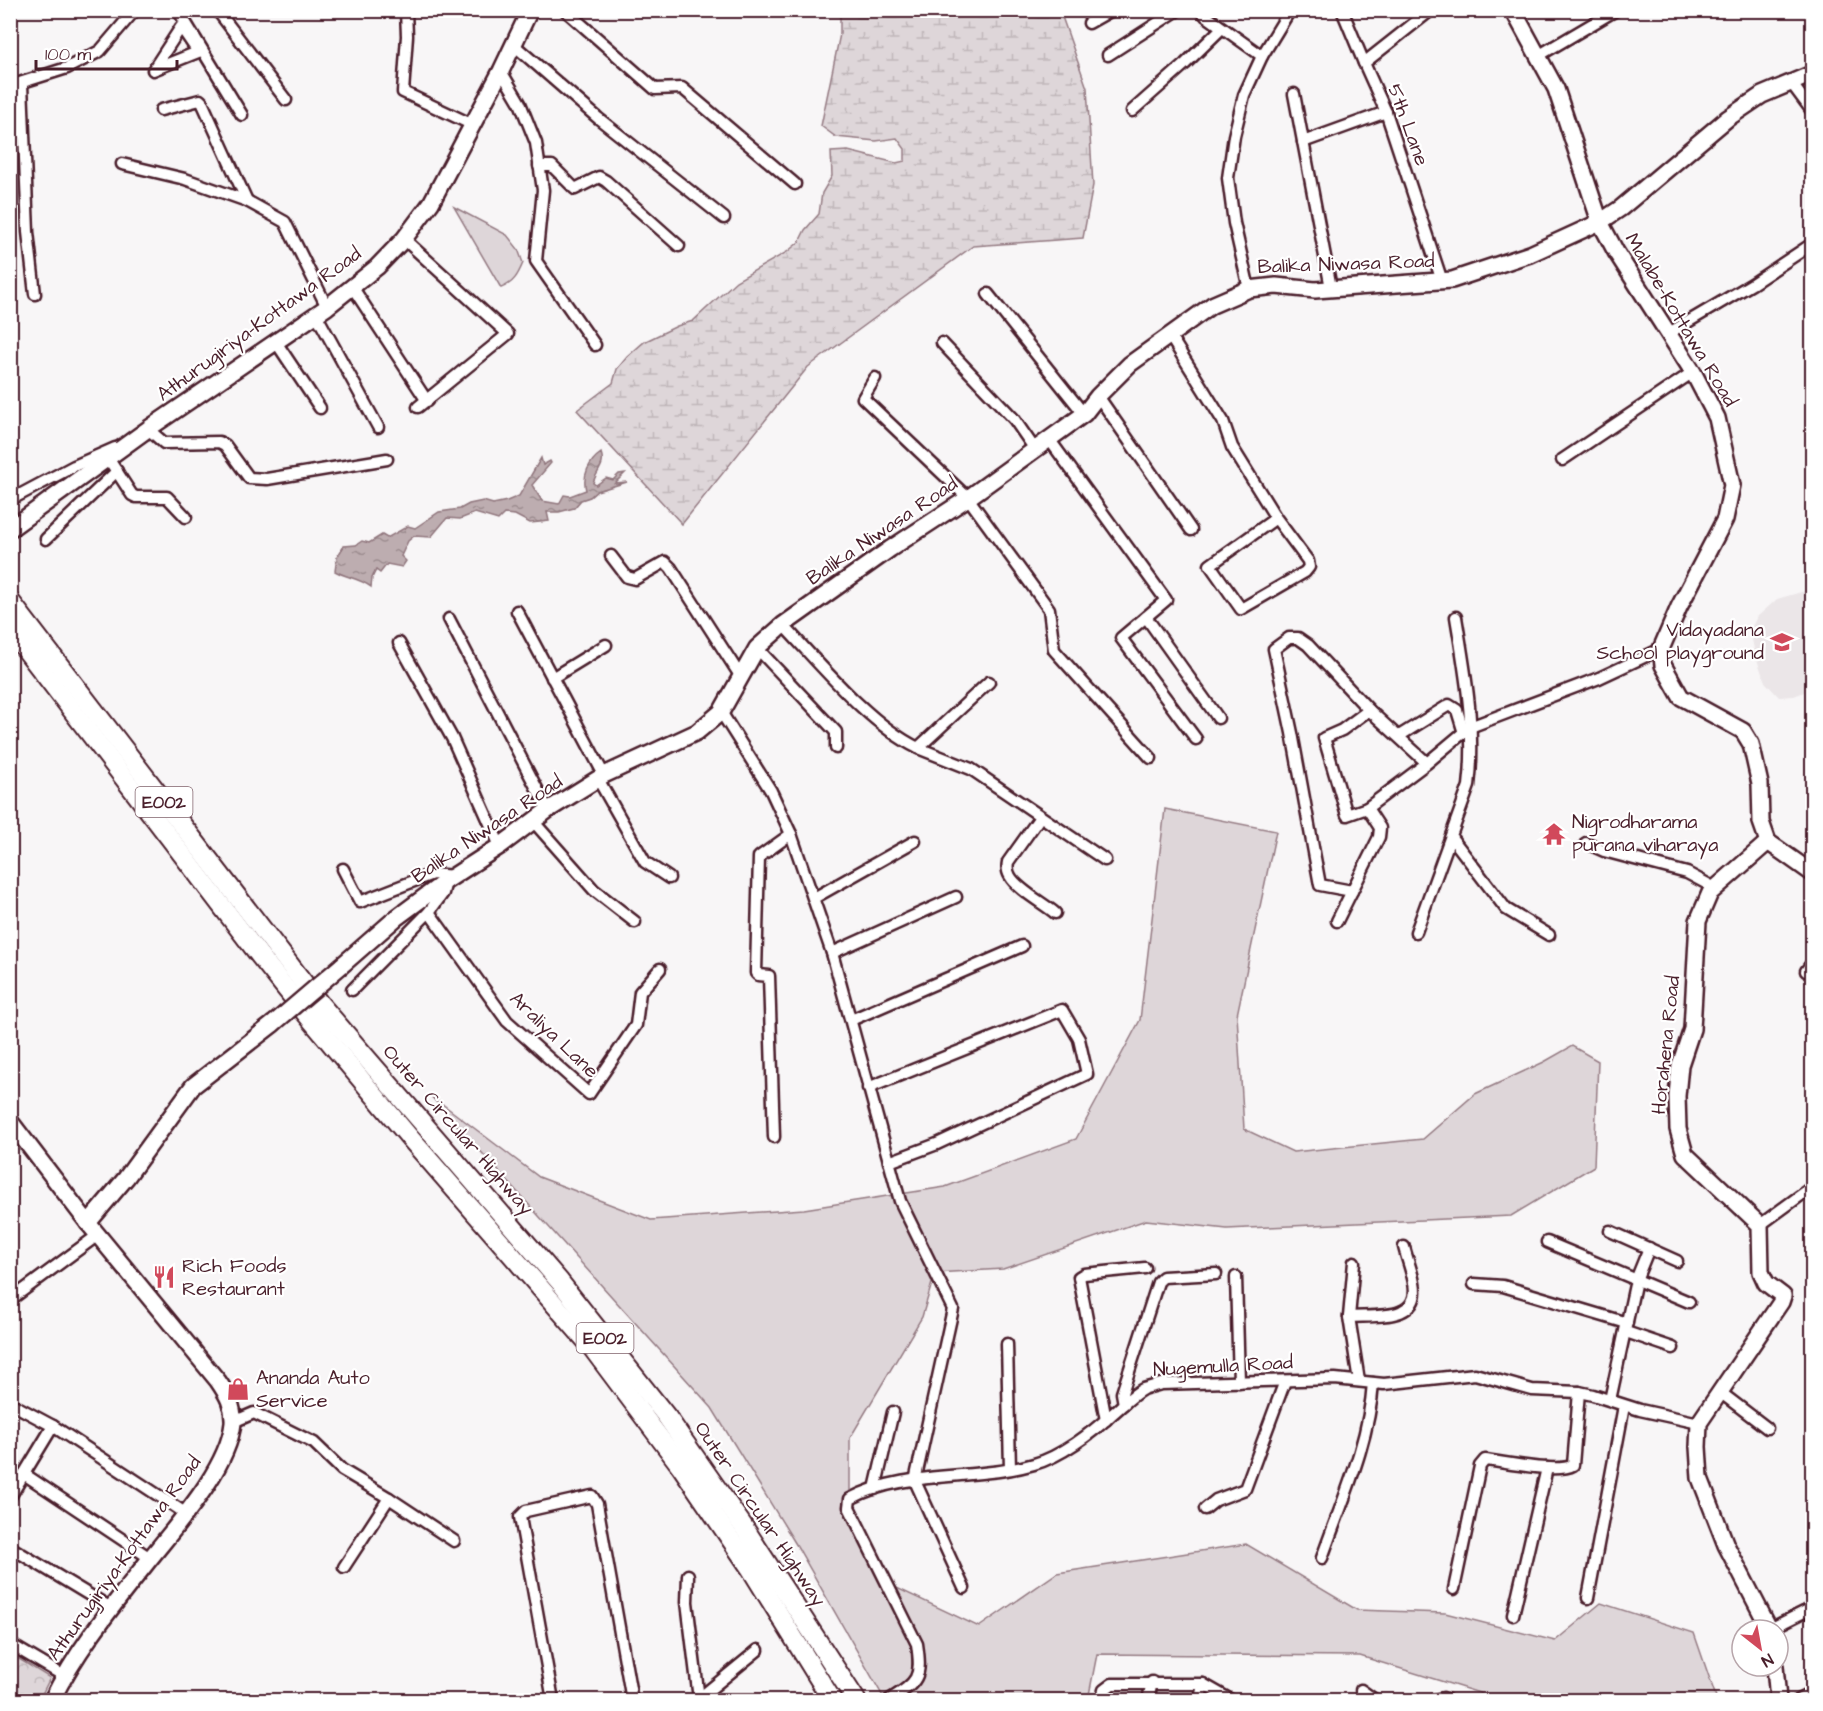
<svg xmlns="http://www.w3.org/2000/svg" width="1823" height="1711" font-family="'Architects Daughter',sans-serif">
<style>
.built{fill:#ebe6e8}
.green{fill:#ded6d9;stroke:#947a82;stroke-width:1.5}
.wetland{fill:url(#wetland-marsh);stroke:#947a82;stroke-width:1.5}
.park{fill:url(#park-crowns);stroke:#947a82;stroke-width:1.5}
.water{fill:url(#water-ripples);stroke:#8f747b;stroke-width:1.5}
.lines{fill:none;stroke-linecap:round;stroke-linejoin:round}
.street-casing{stroke:#4a1f2b;stroke-width:15}
.secondary-casing{stroke:#4a1f2b;stroke-width:20}
.highway-casing{stroke:#4a1f2b;stroke-width:22}
.street{stroke:#fff;stroke-width:10}
.secondary{stroke:#fff;stroke-width:15}
.highway{stroke:#fff;stroke-width:18}
.secondary-bridge-casing{stroke:#4a1f2b;stroke-width:20;stroke-linecap:butt}
.secondary-bridge{stroke:#fff;stroke-width:15}
.labels{text-anchor:middle;dominant-baseline:central;stroke-width:4.5;stroke-linejoin:round;paint-order:stroke}
.shield{fill:#fff;stroke:#80626b;stroke-width:1.5}
.shield-label{font-size:18px;font-weight:bold;fill:#4a1f2b}
.street-label{font-size:20px;fill:#4a1f2b;stroke:#fff}
.poi-label{font-size:20px;fill:#4a1f2b;stroke:#fff;text-anchor:start}
</style>
<defs>
<pattern id="wetland-marsh" width="20" height="14" patternUnits="userSpaceOnUse" patternTransform="scale(1.5)"><rect width="20" height="14" fill="#ded6d9"/><path d="M1 5h8M5 5V1M11 12h8M15 12V8" fill="none" stroke="#c0b7ba"/></pattern>
<pattern id="park-crowns" width="20" height="18" patternUnits="userSpaceOnUse" patternTransform="scale(1.5)"><rect width="20" height="18" fill="#ded6d9"/><path d="M2 6a3 3 0 1 1 6 0M12 15a3 3 0 1 1 6 0" fill="none" stroke="#c0b7ba"/></pattern>
<pattern id="water-ripples" width="26" height="14" patternUnits="userSpaceOnUse" patternTransform="scale(1.5)"><rect width="26" height="14" fill="#bdadb0"/><path d="M2 4q2-2 4 0t4 0M15 11q2-2 4 0t4 0" fill="none" stroke="#9c8c8f"/></pattern>
</defs>
<rect width="100%" height="100%" fill="#f8f6f7"/>
<filter id="ink" filterUnits="userSpaceOnUse"><feTurbulence type="fractalNoise" baseFrequency=".0167" numOctaves="2"/><feDisplacementMap in="SourceGraphic" scale="12" xChannelSelector="R" yChannelSelector="G"/><feConvolveMatrix kernelMatrix="1 2 1 2 8 2 1 2 1" color-interpolation-filters="sRGB"/></filter>
<g filter="url(#ink)">
<polygon class="built" points="1812,589 1812,689 1794,696 1779,697 1765,682 1755,654 1750,630 1757,617 1777,599"/>
<g class="green">
<path d="M454,207L507,235L518,249L523,263C518,275 514,283 501,288Z"/>
<polygon points="1165,809 1276,831 1237,1015 1244,1129 1293,1152 1423,1139 1475,1094 1544,1062 1572,1046 1598,1061 1594,1166 1511,1216 1227,1229 1146,1220 1003,1269 935,1273 922,1317 850,1438 850,1499 884,1582 979,1627 1057,1573 1246,1544 1357,1610 1445,1613 1555,1641 1601,1603 1694,1633 1717,1700 1502,1700 1360,1656 1097,1654 1088,1700 885,1700 797,1546 712,1408 429,1094 539,1177 651,1220 804,1209 945,1187 1076,1139 1140,1020"/>
</g>
<polygon class="wetland" points="937,11 944,14 948,10 1060,11 1087,88 1093,185 1083,238 973,246 808,367 682,524 577,410 613,383 617,369 627,357 644,342 677,326 693,321 736,281 787,252 799,242 805,230 819,214 822,193 832,176 831,152 848,151 896,163 905,161 905,149 897,138 876,141 836,137 821,126 840,34 840,11"/>
<polygon class="park" points="11,1654 50,1678 39,1700 11,1700"/>
<path class="water" d="M601,453C606,466 596,471 593,483L596,485L606,478L613,480L619,474L625,473L615,483L627,482L597,491L590,497L581,500L574,508L559,512H547L549,521L530,523L515,515L504,514L498,520L475,513L460,519L447,518L431,537L414,536L408,541L401,556L406,561L402,567L387,564L380,573L376,570L372,578L371,587C360,578 347,578 335,571L337,557L344,546L356,545L362,541L369,543L382,535L387,538L408,526L415,528L439,512L460,509L469,504L483,501L493,504L507,501L519,496L541,458L543,465L550,461L551,463L532,485L542,501L559,504L564,495L570,496L586,490C582,476 589,461 601,453Z"/>
<g class="lines">
<g class="street-casing">
<g id="street">
<polyline points="178,10 242,115"/>
<polyline points="217,10 286,100"/>
<polyline points="406,10 407,36 403,92 473,125"/>
<polyline points="565,10 655,89 682,88 795,184"/>
<polyline points="1201,10 1206,16 1262,56 1244,95 1234,136 1228,178 1234,223 1249,289"/>
<polyline points="1342,10 1364,63"/>
<polyline points="1431,10 1364,63 1386,112 1442,281"/>
<polyline points="1089,23 1112,10"/>
<polygon points="181,27 198,52 153,70"/>
<polyline points="514,45 598,118 724,218"/>
<polyline points="1108,55 1178,10"/>
<polyline points="1262,56 1290,10"/>
<polyline points="1538,56 1616,10"/>
<polyline points="501,71 520,103 536,143 543,190 536,261 595,345"/>
<polyline points="22,84 28,232 35,294"/>
<polyline points="1792,84 1812,111"/>
<polyline points="10,86 67,68 100,51 135,10"/>
<polyline points="1294,94 1331,288"/>
<polyline points="161,110 200,100 202,102 247,201"/>
<polyline points="1132,111 1185,64 1222,28"/>
<polyline points="1303,142 1386,112"/>
<polyline points="122,164 185,179 247,201 285,222 327,307"/>
<polyline points="539,166 552,166 575,189 599,177 606,181 679,246"/>
<polyline points="404,239 508,334 418,407"/>
<polyline points="353,288 427,401"/>
<polyline points="988,294 1084,414"/>
<polyline points="316,314 378,427"/>
<polyline points="1669,333 1752,284 1812,244"/>
<polyline points="1170,336 1223,421 1232,447 1276,518 1308,561 1309,567 1305,572 1241,609 1210,565 1276,518"/>
<polyline points="276,342 320,408"/>
<polyline points="942,343 1014,419 1034,448"/>
<polyline points="875,378 863,398 968,498 1049,609 1054,650 1151,758"/>
<polyline points="1098,396 1191,530"/>
<polyline points="148,429 164,443 219,442 225,445 249,478 267,479 387,459"/>
<polyline points="1049,439 1166,600 1121,638 1196,739"/>
<polyline points="108,458 132,495 136,497 167,497 186,517"/>
<polyline points="1562,460 1693,372"/>
<polyline points="10,500 74,466 115,448"/>
<polyline points="46,539 117,471"/>
<polyline points="611,556 627,577 635,579 665,562 671,568 741,677"/>
<polyline points="517,611 604,775"/>
<polyline points="1146,617 1218,718"/>
<polyline points="449,619 548,810"/>
<path d="M783,625C821,665 869,724 918,748L989,682"/>
<polyline points="399,643 452,738 500,846"/>
<polyline points="757,648 836,732 836,748"/>
<polyline points="552,678 606,645"/>
<polyline points="721,712 771,791 791,834 832,953 900,1201 953,1309 915,1481 964,1588"/>
<polyline points="1399,736 1449,705 1457,710 1464,733"/>
<polyline points="918,748 971,769 1105,860"/>
<polyline points="1427,763 1369,710 1342,730 1324,738 1347,815 1367,808 1427,763 1470,727 1599,678 1661,649"/>
<polyline points="598,779 645,862 669,878"/>
<path d="M1040,817L1008,862C1007,867 1007,871 1010,876C1017,889 1043,903 1055,913"/>
<polyline points="533,821 594,890 635,922"/>
<polyline points="1451,837 1506,909 1549,935"/>
<polyline points="1586,843 1604,851 1687,873 1715,888"/>
<polyline points="343,869 360,902 432,874 454,876"/>
<polyline points="1352,891 1320,885 1292,733 1274,649 1289,638 1298,638 1308,645 1369,710"/>
<polyline points="814,898 915,841"/>
<polyline points="429,912 507,1021 589,1094 636,1025 640,992 660,969"/>
<polyline points="1337,921 1379,837 1380,828 1367,808"/>
<path d="M1416,932L1469,786C1476,729 1465,672 1456,617"/>
<polyline points="832,953 956,897"/>
<polyline points="1806,971 1812,963"/>
<polyline points="352,990 429,912 443,893 446,881"/>
<polyline points="851,1020 1022,946"/>
<polyline points="868,1088 1062,1010 1079,1039 1087,1074 937,1144 889,1162"/>
<polyline points="774,1137 769,976 758,975 756,973 759,857 791,834"/>
<polyline points="1760,1225 1812,1187"/>
<polyline points="1610,1231 1677,1261"/>
<polyline points="1547,1242 1689,1302"/>
<polyline points="1354,1262 1349,1317 1359,1381"/>
<polyline points="1236,1277 1239,1382"/>
<polyline points="1474,1284 1503,1286 1627,1323"/>
<polyline points="10,1300 98,1235"/>
<path d="M1349,1317C1374,1315 1422,1322 1414,1283C1412,1271 1407,1259 1404,1247"/>
<polyline points="1626,1332 1673,1348"/>
<polyline points="1007,1344 1010,1469"/>
<polyline points="1720,1392 1767,1428"/>
<polyline points="1610,1400 1636,1280 1649,1248"/>
<polyline points="10,1403 53,1426 185,1513"/>
<polyline points="1124,1404 1122,1393 1158,1282 1163,1277 1216,1274"/>
<polyline points="1106,1420 1079,1277 1084,1274 1145,1268"/>
<polyline points="233,1422 254,1413 314,1443 342,1470 389,1498 454,1541"/>
<polyline points="24,1474 150,1558"/>
<polyline points="875,1489 893,1412"/>
<polyline points="10,1497 53,1426"/>
<polyline points="1205,1509 1216,1500 1245,1489 1285,1381"/>
<polyline points="10,1547 111,1608"/>
<path d="M1322,1558C1342,1501 1369,1443 1373,1383"/>
<polyline points="344,1567 389,1498"/>
<polyline points="688,1575 687,1602 699,1699"/>
<path d="M1454,1589L1480,1466L1485,1460C1504,1462 1558,1474 1573,1465L1579,1392"/>
<polyline points="1588,1598 1624,1406"/>
<polyline points="1513,1615 1547,1468"/>
<polyline points="1770,1629 1812,1608"/>
<polyline points="10,1644 64,1676"/>
<polyline points="1361,1690 1375,1700"/>
<polyline points="553,1700 520,1517 526,1511 592,1496 597,1504 632,1700"/>
<polyline points="697,1700 758,1650"/>
<path d="M889,1700C918,1682 922,1678 917,1644L849,1507L850,1499C905,1469 976,1481 1034,1464C1060,1457 1092,1433 1111,1415C1121,1407 1132,1395 1143,1389C1149,1387 1155,1386 1161,1384L1335,1379L1384,1384L1475,1374L1532,1390L1579,1392L1593,1395L1640,1410L1699,1423"/>
<polyline points="1102,1700 1104,1690 1112,1684 1203,1684 1231,1700"/>
<polyline points="1148,1700 1152,1682"/>
<polyline points="1200,1700 1203,1684"/>
<polyline points="1434,1700 1443,1698 1447,1700"/>
<polyline points="1798,1700 1812,1693"/>
</g>
</g>
<g class="secondary-casing">
<g id="secondary">
<polyline points="1513,10 1556,89 1600,222 1616,252 1693,372 1717,418 1732,485 1725,519 1679,607 1661,649 1663,665 1681,697 1743,731 1751,744 1760,784 1761,822 1768,842 1812,873"/>
<polyline points="10,529 148,429 327,307 377,267 404,239 431,203 501,71 530,10"/>
<polyline points="1768,842 1710,893 1698,921 1692,1029 1680,1065 1677,1096 1678,1129 1685,1154 1760,1225 1761,1272 1766,1283 1783,1296 1781,1302 1699,1423 1698,1447 1700,1478 1726,1545 1770,1630"/>
<polyline points="341,966 396,918 446,881 500,846 548,810 604,775 697,732 721,712 757,648 783,625 890,549 968,498 1084,414 1098,396 1130,364 1212,305 1249,289 1276,286 1315,290 1452,280 1530,254 1600,222 1621,208 1728,118 1762,95 1812,74"/>
<path d="M10,1121L88,1223L218,1381C227,1394 234,1406 233,1423C228,1470 173,1529 145,1565C111,1608 76,1651 52,1700"/>
<polyline points="88,1223 126,1178 193,1086 273,1024"/>
<polyline points="1775,1666 1778,1700"/>
</g>
</g>
<g class="highway-casing">
<g id="highway">
<polyline points="10,601 319,1003 560,1282 667,1417 743,1526 856,1700"/>
<polyline points="10,629 260,956 303,1010 410,1138 590,1345 680,1465 751,1569 832,1700"/>
</g>
</g>
<use href="#street" class="street"/>
<use href="#secondary" class="secondary"/>
<use href="#highway" class="highway"/>
<g class="secondary-bridge-casing">
<polyline id="secondary-bridge" points="273,1024 341,966"/>
</g>
<use href="#secondary-bridge" class="secondary-bridge"/>
</g>
</g>
<defs>
<g id="school-bare" transform="scale(1.8)"><path d="M0-5L7-2L0 1L-7-2ZM-4 1L0 2.5L4 1V4Q0 6-4 4Z" fill="#d1495b" stroke="#fff" stroke-width="2.5" paint-order="stroke"/></g>
<g id="temple-bare" transform="scale(1.8)"><path d="M0-6L5-2H3V0L6.5 2.5H4V6H1.5V3h-3V6H-4V2.5H-6.5L-3 0V-2H-5Z" fill="#d1495b" stroke="#fff" stroke-width="2.5" paint-order="stroke"/></g>
<g id="restaurant-bare" transform="scale(1.8)"><path d="M-5-6h1v4h1v-4h1v4h1v-4h1v5L-1.5 .5V6h-2V.5L-5-1ZM5-6V6H3V1.5H1.5Q1.5-4 5-6Z" fill="#d1495b" stroke="#fff" stroke-width="2.5" paint-order="stroke"/></g>
<g id="shop-bare" transform="scale(1.8)"><path d="M-5-2.5h2.3a2.7 3.5 0 0 1 5.4 0H5L5.5 6h-11ZM-1.5-2.5h3a1.5 2.3 0 0 0-3 0Z" fill="#d1495b" stroke="#fff" stroke-width="2.5" paint-order="stroke"/></g>
</defs>
<g fill-rule="evenodd">
<use href="#school-bare" x="1782" y="642"/>
<use href="#temple-bare" x="1554" y="834"/>
<use href="#restaurant-bare" x="164" y="1277"/>
<use href="#shop-bare" x="238" y="1389"/>
</g>
<g class="labels">
<g class="shield">
<rect x="135.5" y="787" width="57" height="30" rx="4.5"/>
<rect x="576.5" y="1323" width="57" height="30" rx="4.5"/>
</g>
<g class="shield-label">
<text x="164" y="802">E002</text>
<text x="605" y="1338">E002</text>
</g>
<g class="street-label">
<text transform="translate(1408 125) rotate(70)">5th Lane</text>
<text transform="translate(1346 264) rotate(-2)">Balika Niwasa Road</text>
<text transform="translate(1681 320) rotate(59)">Malabe-Kottawa Road</text>
<text transform="translate(259 324) rotate(-36)">Athurugiriya-Kottawa Road</text>
<text transform="translate(882 531) rotate(-34)">Balika Niwasa Road</text>
<text transform="translate(487 829) rotate(-34)">Balika Niwasa Road</text>
<text transform="translate(554 1035) rotate(44)">Araliya Lane</text>
<text transform="translate(1666 1045) rotate(-84)">Horahena Road</text>
<text transform="translate(458 1130) rotate(49)">Outer Circular Highway</text>
<text transform="translate(1223 1366) rotate(-3)">Nugemulla Road</text>
<text transform="translate(760 1514) rotate(56)">Outer Circular Highway</text>
<text transform="translate(124 1558) rotate(-54)">Athurugiriya-Kottawa Road</text>
</g>
<g class="poi-label">
<text x="1764" y="630" text-anchor="end">Vidayadana<tspan x="1764" dy="23">School playground</tspan></text>
<text x="1572" y="822">Nigrodharama<tspan x="1572" dy="23">purana viharaya</tspan></text>
<text x="182" y="1266">Rich Foods<tspan x="182" dy="23">Restaurant</tspan></text>
<text x="256" y="1378">Ananda Auto<tspan x="256" dy="23">Service</tspan></text>
</g>
</g>
<rect width="1823" height="1711" fill="none" stroke="#fff" stroke-width="36"/>
<rect x="18" y="18" width="1787" height="1675" fill="none" stroke="#4a1f2b" stroke-width="2" filter="url(#ink)"/>
<g transform="translate(1760 1648) rotate(149)"><circle r="28" fill="#ffffff" stroke="#b7a5aa" stroke-width="1.5"/>
<path d="M0-4.5L10 22L0 15L-10 22Z" fill="#d1495b"/>
<text y="-9" font-size="16" font-weight="bold" text-anchor="middle" fill="#4a1f2b">N</text>
</g>
<path d="M36 60v9h141v-9" fill="none" stroke="#4a1f2b" stroke-width="3"/>
<text x="45" y="60" font-size="18" fill="#4a1f2b" stroke="#ffffff" stroke-width="4.5" paint-order="stroke">100 m</text>
</svg>
